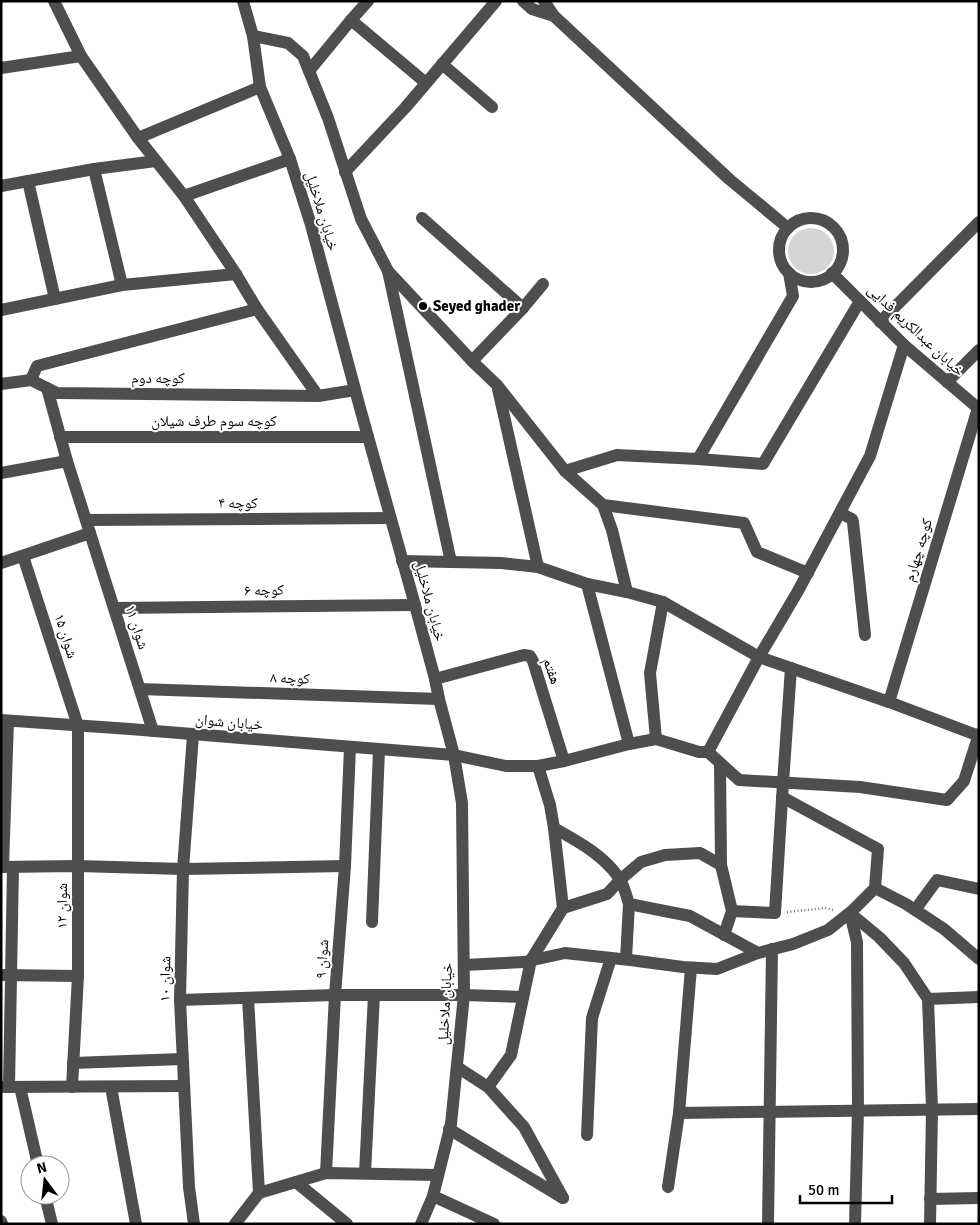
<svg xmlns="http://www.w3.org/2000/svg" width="980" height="1225" font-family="Signika,'Noto Naskh Arabic',sans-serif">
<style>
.green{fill:#d5d5d5}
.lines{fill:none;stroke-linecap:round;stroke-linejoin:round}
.path{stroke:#707070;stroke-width:2.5;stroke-dasharray:1 2.5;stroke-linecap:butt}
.minor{stroke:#4e4e4e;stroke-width:12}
.poi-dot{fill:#000;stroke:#fff;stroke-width:2}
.labels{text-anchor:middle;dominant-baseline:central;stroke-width:4;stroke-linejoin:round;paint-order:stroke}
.street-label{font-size:15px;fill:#000;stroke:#fff}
.poi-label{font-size:15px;font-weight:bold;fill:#000;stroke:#fff;text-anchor:start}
</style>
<rect width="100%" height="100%" fill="#fff"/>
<circle class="green" cx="811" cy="251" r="23"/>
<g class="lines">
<polyline class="path" points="787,912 825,908 833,910"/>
<g class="minor">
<polyline points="54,1 81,56 138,138 184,196 236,274 257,309 318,396 355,390"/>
<polyline points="243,1 253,36 260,87 290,159 311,225 360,408 415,605 435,679 439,699 454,755 462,803 464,995 451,1124 433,1196 421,1224"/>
<polyline points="523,1 532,9 554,16"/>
<polyline points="544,1 554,16 729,179 788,228"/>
<polyline points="351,20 426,83"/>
<polyline points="253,36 288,43 303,56 328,118 361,219 388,271 472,361 497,385 565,471 603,505 612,530 627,592 663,602 759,657 889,702 979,736"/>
<polyline points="442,64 492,107"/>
<polyline points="1,68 81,56"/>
<polyline points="309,71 351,20 368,1"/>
<polyline points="138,138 260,87"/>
<polyline points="94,169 122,285"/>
<polyline points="345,172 405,108 496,1"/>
<polyline points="28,181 55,299"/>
<polyline points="1,186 94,169 156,161"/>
<polyline points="184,196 290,159"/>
<polyline points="422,218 523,308"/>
<circle cx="811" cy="250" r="32"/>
<polyline points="388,271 451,562"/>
<polyline points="832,273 904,345 979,409"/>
<polyline points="1,310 122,285 236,274"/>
<polyline points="880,322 979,222"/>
<polyline points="472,361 523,308 543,284"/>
<polyline points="31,380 37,366 257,309"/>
<polyline points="947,382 979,350"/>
<polyline points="1,384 31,380 57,393 318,396"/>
<polyline points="498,389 538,567"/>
<polyline points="60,437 368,437"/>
<polyline points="698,459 763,464 860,301"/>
<polyline points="565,471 617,455 698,459 793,296 789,273"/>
<polyline points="1,473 67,461 47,388"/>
<polyline points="603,505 744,523 757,552 808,573"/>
<polyline points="840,513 852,519 853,522 865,635"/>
<polyline points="86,520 390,518"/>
<polyline points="90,533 153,731"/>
<polyline points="23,556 78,726 78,976 72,1087"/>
<polyline points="402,561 501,563 538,567 587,584 627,592"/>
<polyline points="1,563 90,533 67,461"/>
<polyline points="587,584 629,744"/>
<polyline points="114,608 415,605"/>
<polyline points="435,679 524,655 530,656 533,661 564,761"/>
<polyline points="140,689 439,699"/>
<polyline points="889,702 978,408"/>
<polyline points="1,720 130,729 454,755 506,766 538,766 564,761 629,744 656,739 699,752 708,752 759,657 798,591 870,456 904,345"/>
<polyline points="193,735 183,869 180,1000 189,1187 194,1224"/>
<polyline points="656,739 650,673 663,602"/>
<polyline points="708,752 739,780 860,787 947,800 964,781 979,734"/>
<polyline points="720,763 721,865 732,911 724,935"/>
<path d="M538,766L550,805L554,828C577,841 604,855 619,878C624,885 626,895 629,904L690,916L758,953"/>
<polyline points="782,797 878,849 875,888"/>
<polyline points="1,867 78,866 183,869 345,866"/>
<polyline points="3,867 8,721"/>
<polyline points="563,908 607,894 621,879 641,862 665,855 700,853 721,865"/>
<polyline points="915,910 937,880 979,889"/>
<polyline points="732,911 775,913 783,783 791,668"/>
<polyline points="850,913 879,937 904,963 928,999 932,1109 930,1224"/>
<polyline points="850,913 857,942 858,1110 855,1224"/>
<polyline points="372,922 379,750"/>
<polyline points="626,959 629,904"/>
<polyline points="464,965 524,962 565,953 630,960 683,967 717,969 758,953 793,944 828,930 852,911 875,888 906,904 944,929 979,959"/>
<polyline points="1,975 78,976"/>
<polyline points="248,998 259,1193"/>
<polyline points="928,999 979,997"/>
<polyline points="180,1000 335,995 464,995 523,997"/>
<polyline points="73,1063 182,1059"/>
<polyline points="457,1067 488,1087 524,1127 563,1198"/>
<polyline points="1,1087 183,1086"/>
<polyline points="9,1087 13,867"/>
<polyline points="20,1087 38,1165"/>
<polyline points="111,1087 136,1224"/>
<polyline points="488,1087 511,1055 531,960 563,908 554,828"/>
<polyline points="679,1113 979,1109"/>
<polyline points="449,1129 563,1198"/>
<polyline points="587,1135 592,1018 611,958"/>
<polyline points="326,1173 335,995 345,866 350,747"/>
<polyline points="365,1173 374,995"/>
<polyline points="296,1182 347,1224"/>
<polyline points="668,1187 679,1113 691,968"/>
<polyline points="45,1195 52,1224"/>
<polyline points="433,1196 494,1224"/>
<polyline points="930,1199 979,1198"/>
<polyline points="1,1221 2,1224"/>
<polyline points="235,1224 259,1193 326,1173 438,1175"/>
<polyline points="768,1224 772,949"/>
</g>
</g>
<circle class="poi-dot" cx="423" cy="306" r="5"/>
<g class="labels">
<g class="street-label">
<text transform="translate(322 211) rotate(73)">خیابان ملاخلیل</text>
<text transform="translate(916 330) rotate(43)">خیابان عبدالکریم فدایی</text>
<text x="158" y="378">کوچه دوم</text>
<text x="214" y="421">کوچه سوم طرف شیلان</text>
<text x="238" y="503">کوچه ۴</text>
<text transform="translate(918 550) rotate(-73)">کوچه چهارم</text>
<text transform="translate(264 590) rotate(-1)">کوچه ۶</text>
<text transform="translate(430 601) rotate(75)">خیابان ملاخلیل</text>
<text transform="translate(137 627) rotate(72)">شوان ۱۱</text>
<text transform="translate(66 636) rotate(72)">شوان ۱۵</text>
<text transform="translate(552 671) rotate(71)">هفتم</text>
<text transform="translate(290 678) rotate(2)">کوچه ۸</text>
<text transform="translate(229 722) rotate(5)">خیابان شوان</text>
<text transform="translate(62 906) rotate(-90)">شوان ۱۲</text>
<text transform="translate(322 959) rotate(-86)">شوان ۹</text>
<text transform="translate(165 979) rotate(-89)">شوان ۱۰</text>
<text transform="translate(445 1004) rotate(-87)">خیابان ملاخلیل</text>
</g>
<g class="poi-label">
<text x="433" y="306">Seyed ghader</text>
</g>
</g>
<rect width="980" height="1225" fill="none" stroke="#000000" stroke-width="5"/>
<g transform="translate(45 1180) rotate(345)"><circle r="24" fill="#ffffff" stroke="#999999"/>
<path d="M0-4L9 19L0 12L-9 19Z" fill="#000000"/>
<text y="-8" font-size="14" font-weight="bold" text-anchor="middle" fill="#000000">N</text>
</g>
<path d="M800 1195v8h92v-8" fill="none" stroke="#000000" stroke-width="2.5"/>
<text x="808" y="1195" font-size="15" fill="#000000" stroke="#ffffff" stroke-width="4" paint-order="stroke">50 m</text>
</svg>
